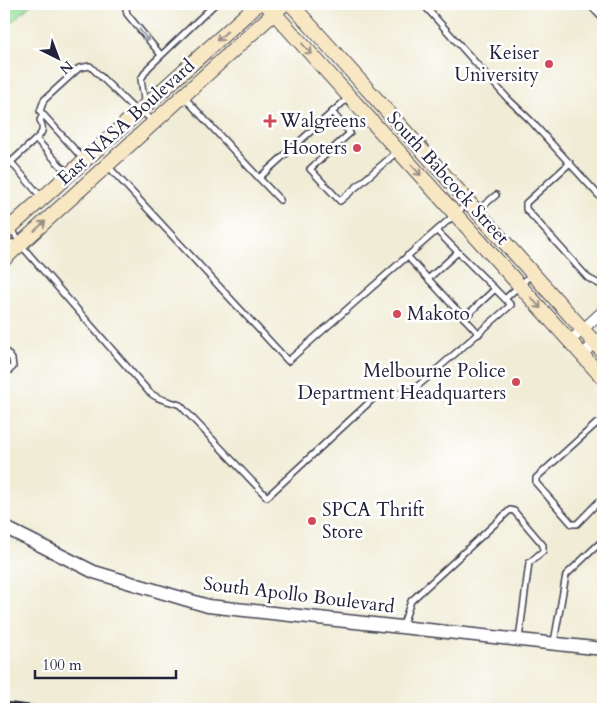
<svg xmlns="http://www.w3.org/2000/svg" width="607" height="713" font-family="Cardo,serif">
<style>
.green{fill:#95de99;stroke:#5c806a}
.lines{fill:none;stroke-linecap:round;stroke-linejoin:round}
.service-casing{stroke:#414052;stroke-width:8}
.minor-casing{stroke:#414052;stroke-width:12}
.tertiary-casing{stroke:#414052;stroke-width:15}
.secondary-casing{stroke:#414052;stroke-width:16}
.service{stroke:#fff;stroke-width:5}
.minor{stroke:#fff;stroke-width:10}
.tertiary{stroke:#fff;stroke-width:12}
.secondary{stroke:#f8e7c3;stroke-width:14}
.rail{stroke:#22223b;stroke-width:3}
.oneway{stroke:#9c9ca7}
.oneway2{stroke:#988e86}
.poi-dot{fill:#d1495b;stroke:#fff;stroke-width:2}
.labels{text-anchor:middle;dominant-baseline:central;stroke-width:5;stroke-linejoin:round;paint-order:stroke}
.poi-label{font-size:19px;fill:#22223b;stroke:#fff;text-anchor:end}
.street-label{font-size:19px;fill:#22223b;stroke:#fff}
</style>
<rect width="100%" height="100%" fill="#fff"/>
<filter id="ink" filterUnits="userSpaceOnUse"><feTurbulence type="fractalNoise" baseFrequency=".02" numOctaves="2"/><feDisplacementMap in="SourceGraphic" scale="10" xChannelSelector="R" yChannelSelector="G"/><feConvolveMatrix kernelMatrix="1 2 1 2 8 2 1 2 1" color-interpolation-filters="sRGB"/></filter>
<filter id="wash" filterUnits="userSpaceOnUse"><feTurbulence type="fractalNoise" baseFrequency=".0096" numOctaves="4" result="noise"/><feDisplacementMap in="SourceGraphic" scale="20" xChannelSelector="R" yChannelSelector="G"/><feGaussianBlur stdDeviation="1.12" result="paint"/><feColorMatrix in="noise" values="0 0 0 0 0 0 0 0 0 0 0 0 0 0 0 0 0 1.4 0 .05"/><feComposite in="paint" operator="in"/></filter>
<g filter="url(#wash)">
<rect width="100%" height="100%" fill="#f0ecd6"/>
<polygon class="green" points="4,4 22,5 32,4 4,29"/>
</g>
<g filter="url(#ink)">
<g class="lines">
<g class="service-casing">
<g id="service">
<polyline points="125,4 127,14 161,55"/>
<polyline points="423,4 508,99 530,120 603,200"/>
<polyline points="589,4 603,19"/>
<polyline points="184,97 259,178 349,97"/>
<polyline points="143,102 144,99 141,79 148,68 215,4"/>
<polyline points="332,112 350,133 310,169 340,201 398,151"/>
<path d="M36,139C43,133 44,129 40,120L43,115"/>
<polyline points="84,160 40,111 44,100 79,68 90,66 132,107 141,110 153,122"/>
<polyline points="570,163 526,203 526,209 588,278 601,285 603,285"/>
<polyline points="107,165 288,361 468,203"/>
<polyline points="259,178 280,200"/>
<polyline points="42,198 11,162 36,139 68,174"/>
<polyline points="477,211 496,195"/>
<path d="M4,217L11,226L20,244L149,392C160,401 167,400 180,405L267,497L375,397L412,391L511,305L505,299"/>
<polyline points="437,231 505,299 532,274"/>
<polyline points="4,241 17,244"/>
<polyline points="407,256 479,334"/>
<polyline points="428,279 458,252"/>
<polyline points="464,318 495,289"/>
<polyline points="4,349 12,359 13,367 5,374"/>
<polyline points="603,426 597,423 536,478 536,483 572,524 577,524 603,497"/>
<polyline points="402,627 411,601 510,510 514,511 543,545 543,551 529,563 519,639"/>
<polyline points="554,642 566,575 603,540"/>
</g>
</g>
<g class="minor-casing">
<g id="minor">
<polyline points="570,341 603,311"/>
<polyline points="582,355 603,335"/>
</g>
</g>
<g class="tertiary-casing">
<polyline id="tertiary" points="4,527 94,572 208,606 603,649"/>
</g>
<g class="secondary-casing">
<g id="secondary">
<polyline points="266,4 603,378"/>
<polyline points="291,4 603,352"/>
<polyline points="4,233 258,4"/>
<polyline points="4,259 284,4"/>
</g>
</g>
<use href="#service" class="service"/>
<use href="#minor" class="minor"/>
<use href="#tertiary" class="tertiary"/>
<use href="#secondary" class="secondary"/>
<polyline class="rail" points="4,703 56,709"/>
</g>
<defs><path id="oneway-shaft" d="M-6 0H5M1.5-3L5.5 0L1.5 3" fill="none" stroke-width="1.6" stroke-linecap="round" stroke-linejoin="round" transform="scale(1.25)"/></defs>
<use class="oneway" href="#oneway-shaft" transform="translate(144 35) rotate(51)"/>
<g class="oneway2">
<use href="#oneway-shaft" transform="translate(222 36) rotate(138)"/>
<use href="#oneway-shaft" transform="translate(307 49) rotate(48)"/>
<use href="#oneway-shaft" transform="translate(416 170) rotate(48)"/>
<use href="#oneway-shaft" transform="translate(40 226) rotate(-42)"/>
<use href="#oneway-shaft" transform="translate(536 303) rotate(48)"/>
</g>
</g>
<g class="poi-dot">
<circle cx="549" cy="64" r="5"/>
<path d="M267.5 113.5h5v5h5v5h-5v5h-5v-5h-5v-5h5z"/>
<circle cx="357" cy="148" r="5"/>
<circle cx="397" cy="314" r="5"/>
<circle cx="516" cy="382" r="5"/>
<circle cx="312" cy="521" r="5"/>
</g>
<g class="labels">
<g class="poi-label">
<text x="539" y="53">Keiser<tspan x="539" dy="22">University</tspan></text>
<text x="280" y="121" text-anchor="start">Walgreens</text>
<text x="347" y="148">Hooters</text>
<text x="407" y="314" text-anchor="start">Makoto</text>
<text x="506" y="371">Melbourne Police<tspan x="506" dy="22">Department Headquarters</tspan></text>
<text x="322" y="510" text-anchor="start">SPCA Thrift<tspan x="322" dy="22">Store</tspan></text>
</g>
<g class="street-label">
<text transform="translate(126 122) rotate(-42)">East NASA Boulevard</text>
<text transform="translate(448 178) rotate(48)">South Babcock Street</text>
<text transform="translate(299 595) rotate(7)">South Apollo Boulevard</text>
</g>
</g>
<rect width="607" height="713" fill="none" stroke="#fff" stroke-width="20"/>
<g transform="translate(58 58) rotate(138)" stroke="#ffffff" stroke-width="4" paint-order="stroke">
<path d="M0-4L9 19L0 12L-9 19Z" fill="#22223b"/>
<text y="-8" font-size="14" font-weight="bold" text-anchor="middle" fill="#22223b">N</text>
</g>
<path d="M35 670v8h141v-8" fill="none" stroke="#22223b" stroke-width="2.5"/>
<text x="42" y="670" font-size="15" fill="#22223b" stroke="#ffffff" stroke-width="4" paint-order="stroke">100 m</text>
</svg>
